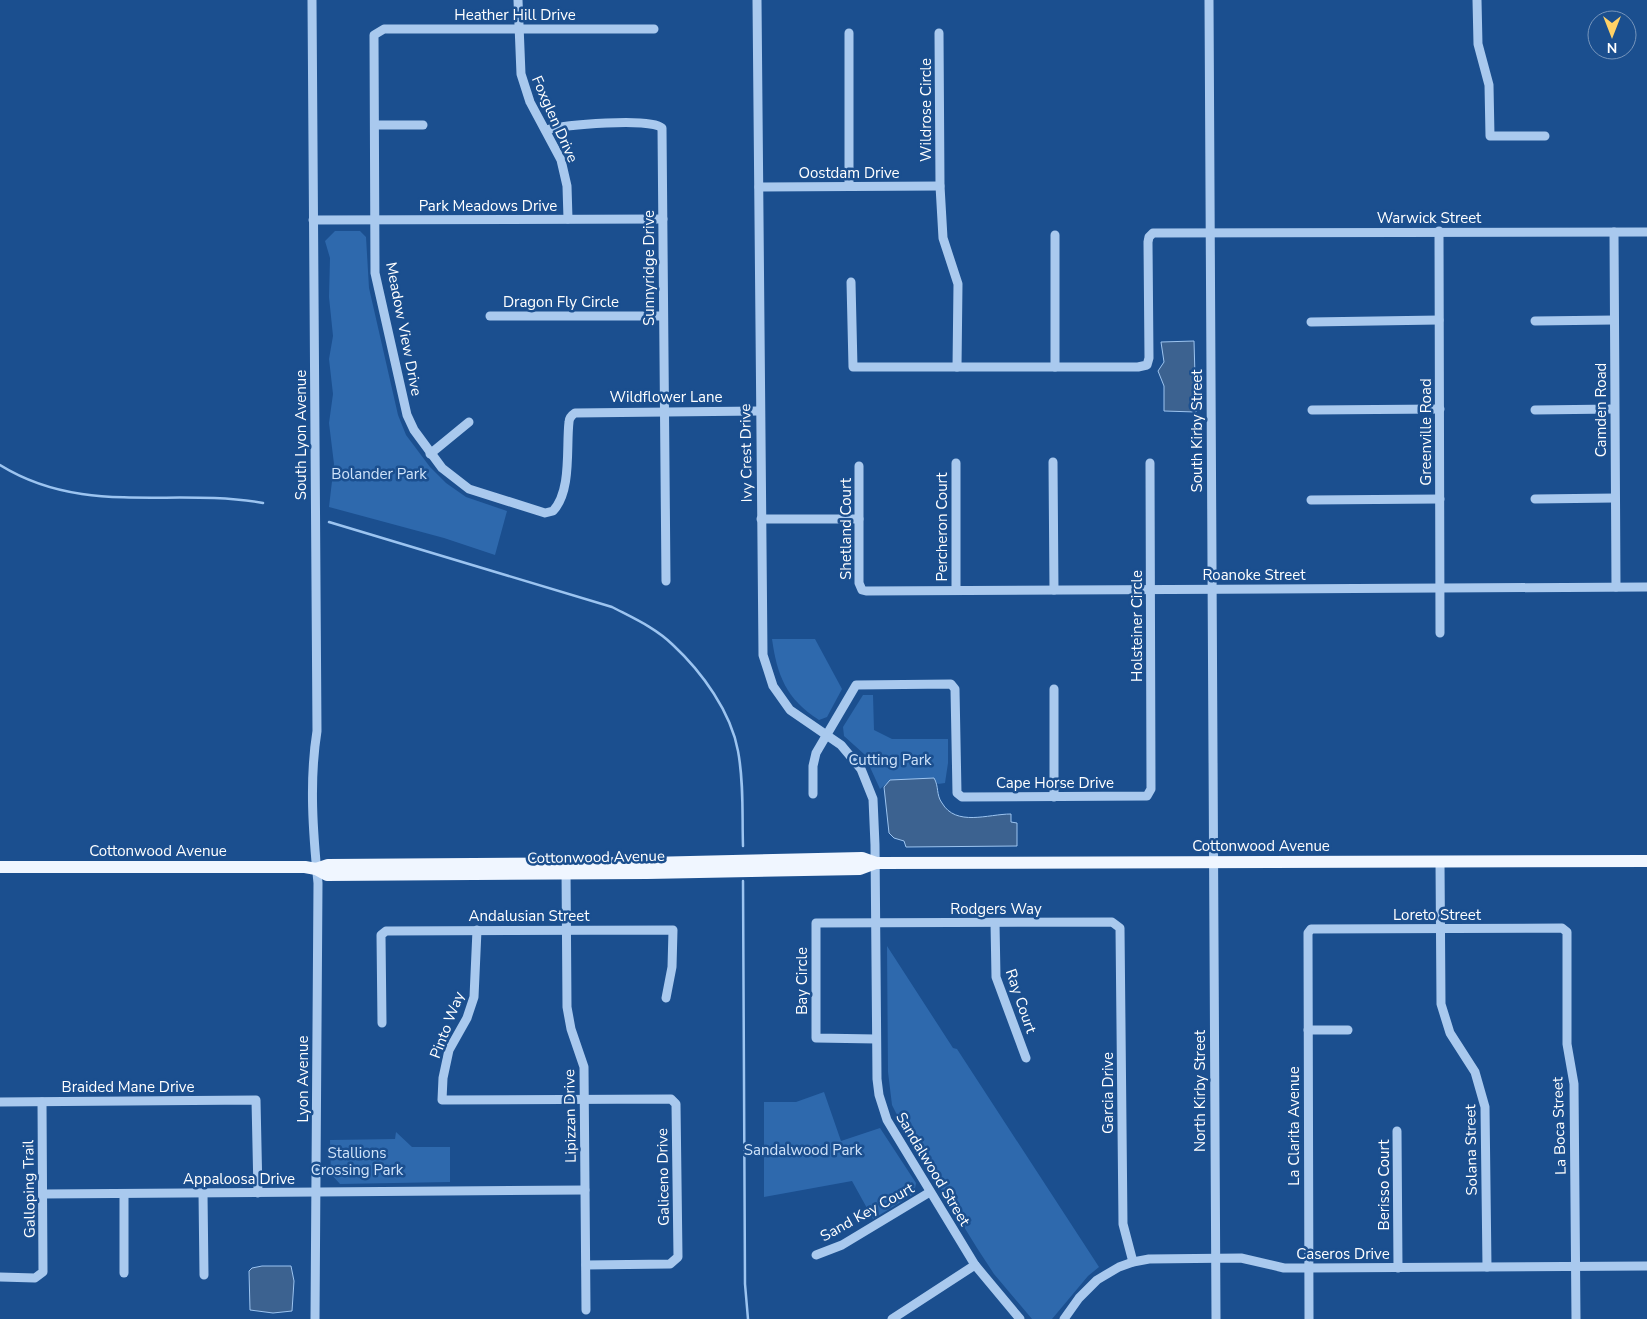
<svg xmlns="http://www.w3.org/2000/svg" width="1647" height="1319" font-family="'Nunito Sans',sans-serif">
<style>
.green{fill:#2e69ad}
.water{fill:#3c6290;stroke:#9cc4f0}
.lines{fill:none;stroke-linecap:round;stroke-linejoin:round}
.stream{stroke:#9cc4f0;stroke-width:2.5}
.minor{stroke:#a9c9ee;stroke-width:9}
.major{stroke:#f0f6ff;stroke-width:12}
.labels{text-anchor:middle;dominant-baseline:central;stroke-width:5;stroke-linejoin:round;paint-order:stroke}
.street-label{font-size:15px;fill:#fff;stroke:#1b4f8f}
.park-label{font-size:15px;fill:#cfe3fa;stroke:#1b4f8f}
</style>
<rect width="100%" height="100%" fill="#1b4f8f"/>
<g class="green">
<polygon points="335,231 360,231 366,237 369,288 398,415 406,435 430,467 446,483 466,497 507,511 495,555 444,538 329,507 334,464 329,423 333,394 329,359 333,336 329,297 330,258 325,241"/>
<path d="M772,639H815L842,689L827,717L819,720C786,699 777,675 772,639Z"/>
<polygon points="863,695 873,695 874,730 892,739 948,739 948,763 945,783 938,784 934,778 886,784 880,789 864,754 844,736 843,727"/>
<polygon points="887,946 953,1048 957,1049 1099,1267 1088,1276 1052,1319 1032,1319 994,1274 977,1248 905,1131 892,1105 888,1072"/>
<polygon points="824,1092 841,1141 880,1128 916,1183 914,1194 873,1219 852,1181 764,1197 764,1102 796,1102"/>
<polygon points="396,1132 412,1147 450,1147 450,1182 340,1184 331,1174 330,1140 395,1139"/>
</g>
<g class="water">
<polygon points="1194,341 1196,412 1164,411 1164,386 1158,371 1164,362 1161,342"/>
<path d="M934,778C939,786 936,795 942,803C956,827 988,814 1011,814V822L1017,823V846L906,847L904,841L894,838L889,833L884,787L890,780Z"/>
<polygon points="262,1266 291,1266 294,1281 292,1311 273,1313 250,1310 249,1271 252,1268"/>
</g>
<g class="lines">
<g class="stream">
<path d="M0,465C84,517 172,487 263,503"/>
<path d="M329,522L612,607C633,618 656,628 673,645C702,672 731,712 738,751C744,783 742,815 743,846"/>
<polyline points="743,881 745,1284 748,1319"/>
</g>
<g class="minor">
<path d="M312,0L317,731C309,781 313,833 318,883L315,1319"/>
<polyline points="518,0 521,74 530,102 561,160 567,186 568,219"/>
<polyline points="757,0 763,655 773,686 790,710 841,745 861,769 873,799 875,845 877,1079 879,1095 887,1120 975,1265 1020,1319"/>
<polyline points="1209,0 1216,1319"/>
<polyline points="1477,0 1478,44 1489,85 1490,136 1545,136"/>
<path d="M654,29H384L374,35L375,273L407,415L414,430L442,468L469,489L545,513L553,511C572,491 566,447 569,422C569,418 572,415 575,413L759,411"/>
<polyline points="849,33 849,186"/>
<polyline points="939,33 940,186 943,238 958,284 957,367"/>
<polyline points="375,125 423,125"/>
<path d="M546,130C564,125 650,117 662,128L666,581"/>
<polyline points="759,187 940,186"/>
<polyline points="313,220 663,219"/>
<polyline points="1439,231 1440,633"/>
<polyline points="1614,232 1616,587"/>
<polyline points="1055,235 1055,367"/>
<polyline points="851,282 853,367 1138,367 1147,365 1149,358 1148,242 1149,237 1153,233 1647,232"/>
<polyline points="490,316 663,316"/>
<polyline points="1535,321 1614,320"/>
<polyline points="1311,322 1439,320"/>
<polyline points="1312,410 1440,409"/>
<polyline points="1535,410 1614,409"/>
<polyline points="430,454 469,422"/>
<polyline points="1053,462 1054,590"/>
<polyline points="859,466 859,583 862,590 866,591 1647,587"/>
<polyline points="1535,499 1615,498"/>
<polyline points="1311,500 1440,499"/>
<polyline points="761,519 859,519"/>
<polyline points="956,590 956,463"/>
<polyline points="1054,689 1054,797"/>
<polyline points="813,794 813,766 816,753 856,685 951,684 955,689 957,793 962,797 1147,796 1151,789 1150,463"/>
<polyline points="1440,862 1441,1004 1450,1033 1475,1072 1485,1107 1487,1267"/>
<polyline points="566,868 567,1007 571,1029 584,1067 586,1310"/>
<polyline points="995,923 996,977 1026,1058"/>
<polyline points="477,930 474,997 467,1018 449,1050 443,1078 442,1100 671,1099 676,1104 678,1257 670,1264 586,1265"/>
<polyline points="382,1023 381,935 386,931 673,930 672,967 666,998"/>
<polyline points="1308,1030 1348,1030"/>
<polyline points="876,1039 816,1038 816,923 1112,922 1120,928 1123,1224 1133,1262"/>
<polyline points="0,1102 256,1100 258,1193"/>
<polyline points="1397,1131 1398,1268"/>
<polyline points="203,1193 204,1275"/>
<polyline points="43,1194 585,1190"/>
<polyline points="124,1194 124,1273"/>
<polyline points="816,1255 842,1245 930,1192"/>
<polyline points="0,1277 35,1278 43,1272 42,1102"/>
<polyline points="892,1319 975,1265"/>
<polyline points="1064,1319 1079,1298 1097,1280 1119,1267 1133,1262 1149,1259 1241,1258 1284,1268 1309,1268 1647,1266"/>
<polyline points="1309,1319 1308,933 1311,929 1562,928 1567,932 1567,1044 1574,1084 1576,1319"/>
</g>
<g class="major">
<polyline points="0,867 305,867 316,869 327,875 647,873 860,869 876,863"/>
<polyline points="316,869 328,865 648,863 862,858 876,863 1647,861"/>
</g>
</g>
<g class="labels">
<g class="street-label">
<text x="515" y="15">Heather Hill Drive</text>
<text transform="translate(926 110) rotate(-90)">Wildrose Circle</text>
<text transform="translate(555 119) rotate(66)">Foxglen Drive</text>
<text x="849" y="173">Oostdam Drive</text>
<text x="488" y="206">Park Meadows Drive</text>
<text x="1429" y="218">Warwick Street</text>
<text transform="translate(649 268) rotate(-90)">Sunnyridge Drive</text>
<text x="561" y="302">Dragon Fly Circle</text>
<text transform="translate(404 329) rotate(79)">Meadow View Drive</text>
<text x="666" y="397">Wildflower Lane</text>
<text transform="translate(1601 410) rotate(-90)">Camden Road</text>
<text transform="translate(1197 431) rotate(-90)">South Kirby Street</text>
<text transform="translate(1426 432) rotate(-90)">Greenville Road</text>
<text transform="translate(301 435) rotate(-90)">South Lyon Avenue</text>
<text transform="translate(746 453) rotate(-91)">Ivy Crest Drive</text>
<text transform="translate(942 527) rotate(-90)">Percheron Court</text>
<text transform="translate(846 529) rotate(-90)">Shetland Court</text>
<text x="1254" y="575">Roanoke Street</text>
<text transform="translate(1137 626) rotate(-90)">Holsteiner Circle</text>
<text x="1055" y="783">Cape Horse Drive</text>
<text x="1261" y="846">Cottonwood Avenue</text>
<text x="158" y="851">Cottonwood Avenue</text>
<text transform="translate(596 857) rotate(-1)">Cottonwood Avenue</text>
<text x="996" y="909">Rodgers Way</text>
<text x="1437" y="915">Loreto Street</text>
<text x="529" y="916">Andalusian Street</text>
<text transform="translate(802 981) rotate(-90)">Bay Circle</text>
<text transform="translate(1021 1001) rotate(71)">Ray Court</text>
<text transform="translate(447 1025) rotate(-69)">Pinto Way</text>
<text transform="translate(303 1079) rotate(-90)">Lyon Avenue</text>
<text x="128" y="1087">Braided Mane Drive</text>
<text transform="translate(1200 1091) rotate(-90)">North Kirby Street</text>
<text transform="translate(1108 1093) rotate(-90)">Garcia Drive</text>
<text transform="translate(570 1116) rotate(-91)">Lipizzan Drive</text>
<text transform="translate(1294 1126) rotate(-90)">La Clarita Avenue</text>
<text transform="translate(1559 1126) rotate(-92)">La Boca Street</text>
<text transform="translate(1471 1150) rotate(-91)">Solana Street</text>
<text transform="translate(933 1169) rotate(59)">Sandalwood Street</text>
<text transform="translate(663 1177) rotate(-91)">Galiceno Drive</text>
<text x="239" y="1179">Appaloosa Drive</text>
<text transform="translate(1384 1185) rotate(-90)">Berisso Court</text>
<text transform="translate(29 1189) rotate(-91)">Galloping Trail</text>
<text transform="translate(867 1212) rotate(-29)">Sand Key Court</text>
<text x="1343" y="1254">Caseros Drive</text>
</g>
<g class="park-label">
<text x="379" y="474">Bolander Park</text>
<text x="890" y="760">Cutting Park</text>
<text x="803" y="1150">Sandalwood Park</text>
<text x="357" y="1153">Stallions<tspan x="357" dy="17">Crossing Park</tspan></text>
</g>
</g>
<g transform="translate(1612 35) rotate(180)"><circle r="24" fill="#1b4f8f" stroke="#7695bc"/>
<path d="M0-4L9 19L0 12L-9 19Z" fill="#ffd166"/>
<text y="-8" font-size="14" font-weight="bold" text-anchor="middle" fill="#ffffff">N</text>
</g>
</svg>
